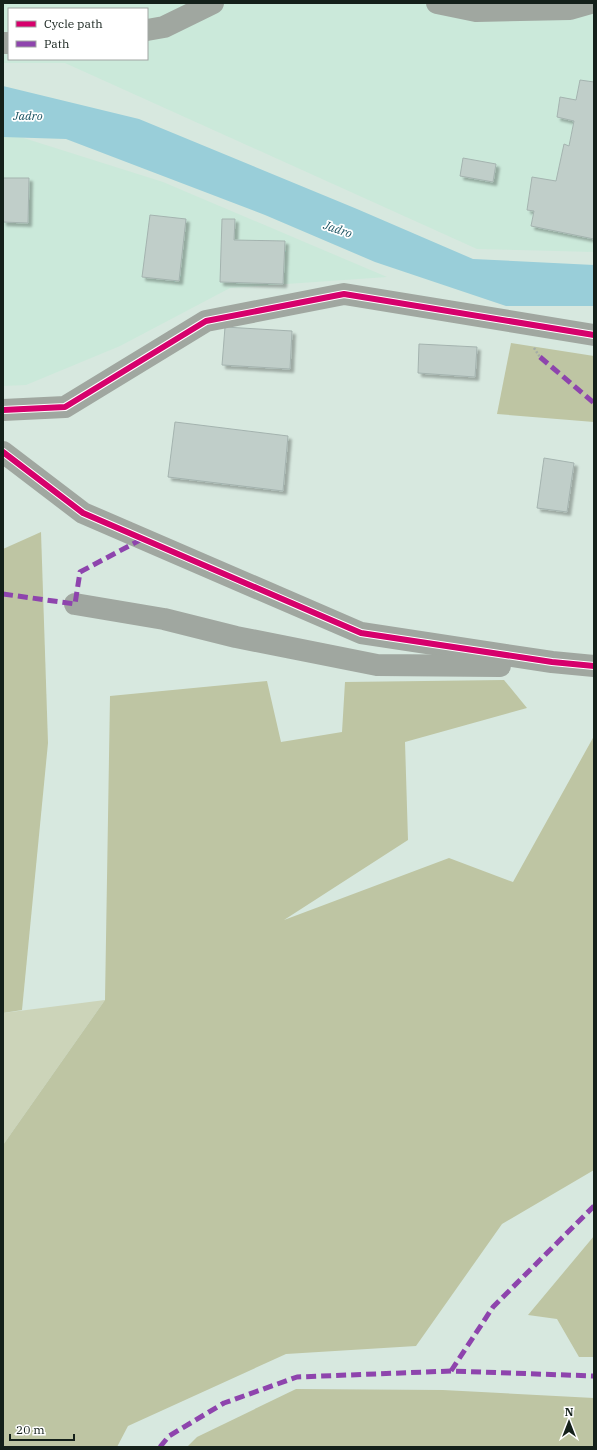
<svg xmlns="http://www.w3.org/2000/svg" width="597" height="1450" font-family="'IBM Plex Serif',serif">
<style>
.built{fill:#cbe9da;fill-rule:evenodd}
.green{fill:#ccd4b9}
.forest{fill:#bec5a3}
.water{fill:#99ced9}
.building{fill:#c0cec9;stroke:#a4b3af;filter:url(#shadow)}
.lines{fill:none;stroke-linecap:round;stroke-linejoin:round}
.path{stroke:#a3aca6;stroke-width:2.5;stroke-dasharray:2 2;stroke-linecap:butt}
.minor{stroke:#a0a7a0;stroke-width:22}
.quiet{stroke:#8e44ad;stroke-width:5;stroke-dasharray:10 5;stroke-linecap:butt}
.cycleway-casing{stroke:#fff;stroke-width:8}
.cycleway{stroke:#d6006c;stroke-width:6}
.labels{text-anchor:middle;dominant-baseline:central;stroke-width:3.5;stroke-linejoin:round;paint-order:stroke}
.water-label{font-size:12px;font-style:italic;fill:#1a5362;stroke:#fff}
</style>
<defs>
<filter id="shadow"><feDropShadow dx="3.5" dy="3.5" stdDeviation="1" flood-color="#0004"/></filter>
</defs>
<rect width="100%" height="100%" fill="#d7e8df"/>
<g class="built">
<path d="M3,3H594V252L477,249L65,63H3ZM9,9H147V59H9Z"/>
<polygon points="3,134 11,134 163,182 387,277 230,288 120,346 26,385 3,386"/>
</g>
<polygon class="green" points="105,1000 3,1145 3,1013"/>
<g class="forest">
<polygon points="511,343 594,356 594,422 497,414"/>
<polygon points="41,532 48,743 22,1010 3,1013 3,549"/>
<polygon points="504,680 527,708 405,742 408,840 284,920 449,858 513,882 594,736 594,1170 502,1224 416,1346 286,1354 128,1426 117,1447 3,1447 3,1145 105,1000 110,696 267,681 281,742 342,732 345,682"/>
<polygon points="594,1236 594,1357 579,1357 557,1319 528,1315"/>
<polygon points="296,1389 443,1390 594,1398 594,1447 187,1447 197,1437"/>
</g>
<polygon class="water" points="3,86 139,119 357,209 473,259 594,265 594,306 506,306 375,262 265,215 66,139 3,137"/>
<g class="building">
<polygon points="580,80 594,82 594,239 531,226 534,211 527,210 532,177 556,181 564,144 569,146 574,121 557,117 560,97 576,100"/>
<polygon points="463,158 496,164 493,182 460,176"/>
<polygon points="3,178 29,178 28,223 3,222"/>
<polygon points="150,215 186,219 179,281 142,277"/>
<polygon points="222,219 235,219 234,240 285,241 283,284 220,282"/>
<polygon points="225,327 292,331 290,369 222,365"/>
<polygon points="419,344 477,347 475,377 418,373"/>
<polygon points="175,422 288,436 283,491 168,477"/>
<polygon points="544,458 574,463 567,512 537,508"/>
</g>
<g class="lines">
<polyline class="path" points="534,348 540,357"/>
<g class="minor">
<polyline points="437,3 476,11 570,9 591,3"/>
<polyline points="147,30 164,27 213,3"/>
<polyline points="3,43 9,43"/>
<polyline points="3,410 65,407 206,321 344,294 594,335"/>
<polyline points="3,452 83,513 361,633 552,662 594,666"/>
<polyline points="75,604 164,619 236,637 377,665 500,666"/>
</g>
<g class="quiet">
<polyline points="540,357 594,403"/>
<polyline points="3,594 75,604 80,572 142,539"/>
<polyline points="451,1371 493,1307 594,1206"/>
<polyline points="160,1447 169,1436 224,1403 297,1377 451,1371 594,1376"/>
</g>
<g class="cycleway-casing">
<g id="cycleway">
<polyline points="3,410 65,407 206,321 344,294 594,335"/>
<polyline points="3,452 83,513 361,633 552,662 594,666"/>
</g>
</g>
<use href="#cycleway" class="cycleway"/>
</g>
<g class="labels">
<g class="water-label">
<text x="28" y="115">Jadro</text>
<text transform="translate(338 229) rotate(19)">Jadro</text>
</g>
</g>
<rect width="597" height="1450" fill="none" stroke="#14201a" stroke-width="8"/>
<rect x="8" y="8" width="140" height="52" fill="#ffffff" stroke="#a1a6a3"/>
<rect x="16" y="21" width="20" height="6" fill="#d6006c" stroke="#a1a6a3"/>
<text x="44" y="28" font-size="12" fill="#14201a">Cycle path</text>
<rect x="16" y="41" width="20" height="6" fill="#8e44ad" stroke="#a1a6a3"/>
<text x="44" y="48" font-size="12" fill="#14201a">Path</text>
<g transform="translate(569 1422)" stroke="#ffffff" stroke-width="3" paint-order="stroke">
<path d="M0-3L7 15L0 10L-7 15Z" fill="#14201a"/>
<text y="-6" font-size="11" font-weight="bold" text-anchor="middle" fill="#14201a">N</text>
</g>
<path d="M10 1434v6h64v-6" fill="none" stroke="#14201a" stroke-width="2"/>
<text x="16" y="1434" font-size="12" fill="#14201a" stroke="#ffffff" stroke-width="3" paint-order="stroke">20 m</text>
</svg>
